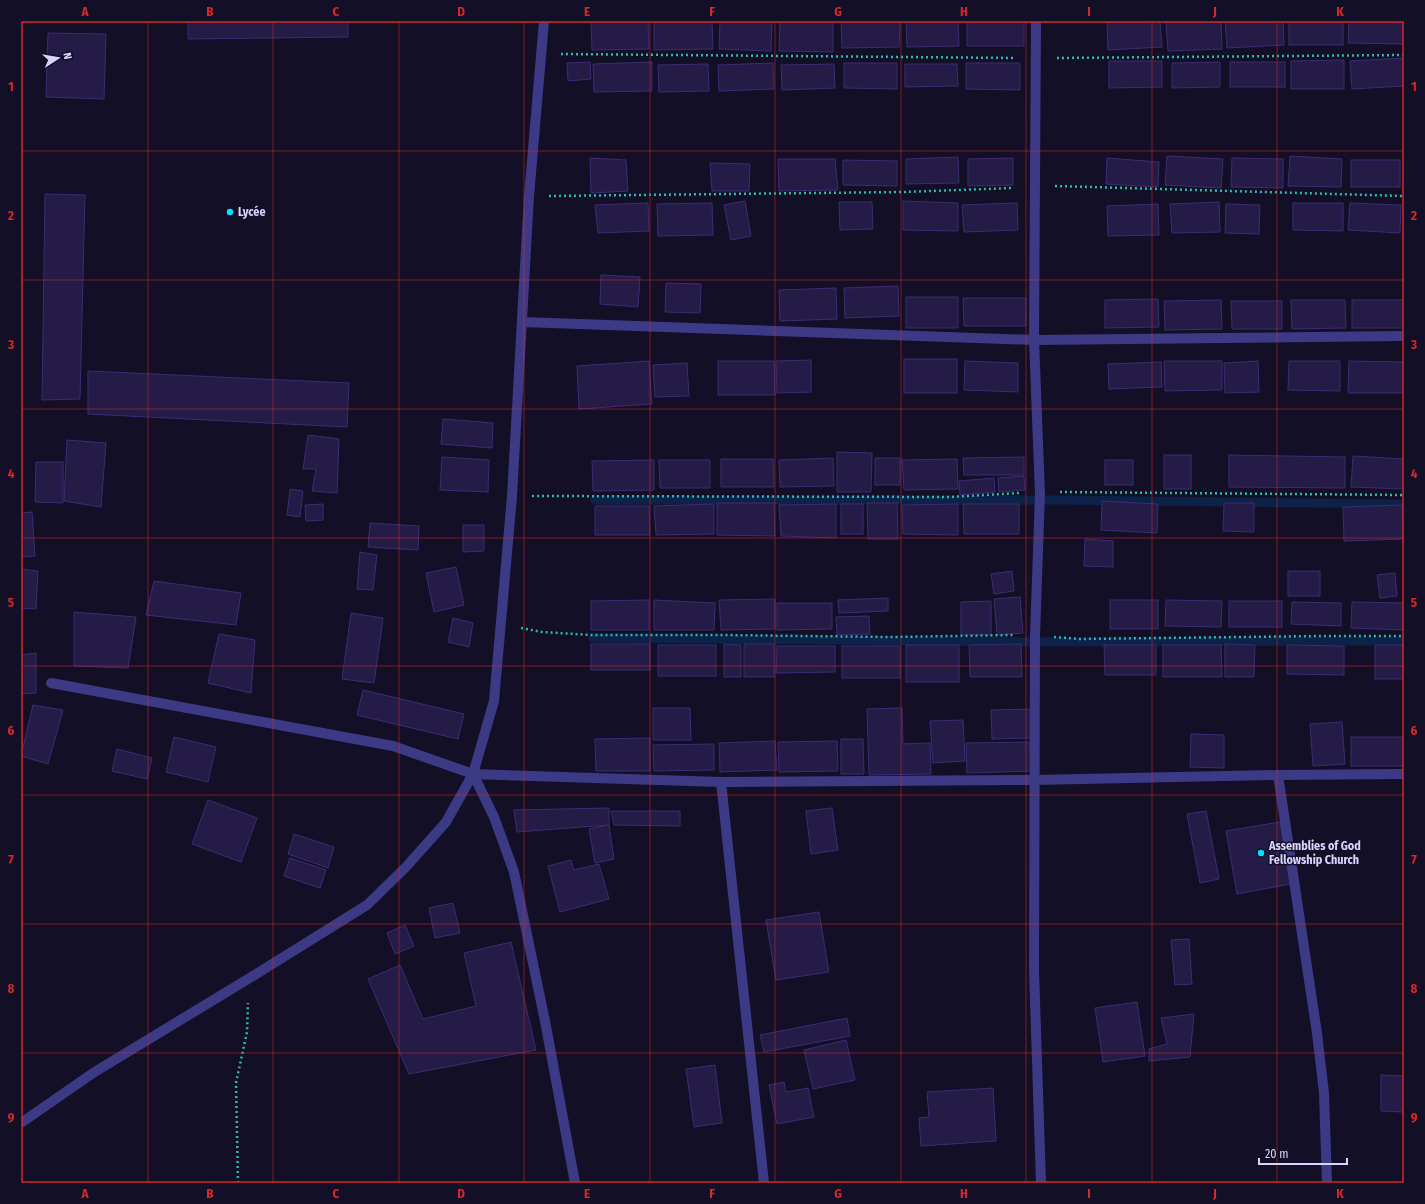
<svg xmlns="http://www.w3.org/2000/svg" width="1425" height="1204" font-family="'Fira Sans Condensed',sans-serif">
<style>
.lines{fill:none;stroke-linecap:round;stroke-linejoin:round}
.stream{stroke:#0c2248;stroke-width:9}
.building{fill:#241b47;stroke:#3b2d73}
.path{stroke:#2fb8b0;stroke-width:2.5;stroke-dasharray:2 3;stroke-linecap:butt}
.minor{stroke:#3d3a85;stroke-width:10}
.grid{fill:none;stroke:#d62828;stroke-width:1;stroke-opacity:0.55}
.poi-dot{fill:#00e5ff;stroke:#130f26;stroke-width:1.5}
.labels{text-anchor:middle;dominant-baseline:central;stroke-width:3;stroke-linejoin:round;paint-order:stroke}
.poi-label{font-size:12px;font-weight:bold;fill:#d9d4ff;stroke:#130f26;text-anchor:start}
.neatline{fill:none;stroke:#d62828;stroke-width:1.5}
.grid-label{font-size:13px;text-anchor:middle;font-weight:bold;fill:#d62828}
</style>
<rect width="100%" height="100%" fill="#130f26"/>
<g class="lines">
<g class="stream">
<polyline points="595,500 1061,500 1404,504"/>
<polyline points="593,638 1043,642 1404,641"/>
</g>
</g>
<g class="building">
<polygon points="188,21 348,21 348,37 188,39"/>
<polygon points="591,21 648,21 649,49 592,50"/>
<polygon points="654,21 712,21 713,49 654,50"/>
<polygon points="720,21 772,21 771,51 719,49"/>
<polygon points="780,21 833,21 833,52 779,51"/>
<polygon points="841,21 900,21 899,47 842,48"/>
<polygon points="906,21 958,21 959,46 907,47"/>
<rect x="967" y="21" width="57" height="25"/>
<polygon points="1107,21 1160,21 1162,47 1108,50"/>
<polygon points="1166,21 1221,21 1222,49 1168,51"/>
<polygon points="1225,21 1283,21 1284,45 1227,48"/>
<rect x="1289" y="21" width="54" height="24"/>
<polygon points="1349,21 1404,21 1404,44 1348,43"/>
<polygon points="48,33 106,34 104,99 46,97"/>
<polygon points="1404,58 1404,86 1352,89 1350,61"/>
<polygon points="1344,60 1344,89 1291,89 1291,61"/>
<polygon points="1109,61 1162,61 1162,87 1109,88"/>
<polygon points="590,62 591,79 568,81 567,63"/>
<polygon points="652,62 652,91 594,92 593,64"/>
<polygon points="1220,62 1220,87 1172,88 1172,63"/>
<rect x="1230" y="62" width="55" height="25"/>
<polygon points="773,63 774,89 719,91 718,65"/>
<polygon points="844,63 897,63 897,89 844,88"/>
<polygon points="966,63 1020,63 1020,90 966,89"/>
<polygon points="708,64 709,91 659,92 658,65"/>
<polygon points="834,64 835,88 782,90 781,65"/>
<polygon points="905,64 957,64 958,86 905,87"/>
<polygon points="1167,156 1223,159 1221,188 1165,185"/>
<polygon points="1290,156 1342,159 1341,187 1288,186"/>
<polygon points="958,157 959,183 906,184 906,159"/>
<polygon points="590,158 626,160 628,191 591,193"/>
<polygon points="1013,158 1013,185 968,186 968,159"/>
<polygon points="1107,158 1159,162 1158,187 1106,184"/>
<polygon points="1232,158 1283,159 1283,188 1231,187"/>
<polygon points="778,159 835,159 838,190 779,191"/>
<polygon points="843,160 897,161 897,186 843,185"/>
<rect x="1351" y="160" width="49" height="27"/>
<polygon points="710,163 750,164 749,191 712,191"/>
<polygon points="45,194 85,195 80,399 42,400"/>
<polygon points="745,201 751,236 731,240 724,205"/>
<polygon points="903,201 958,203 958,231 903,230"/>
<polygon points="839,202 872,202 873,229 840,230"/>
<polygon points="1219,202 1220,232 1172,233 1170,204"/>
<polygon points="648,203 649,231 598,233 595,205"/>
<polygon points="712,203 713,235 658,236 657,204"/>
<polygon points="1017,203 1018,230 964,232 962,205"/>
<polygon points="1293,203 1343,203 1343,231 1293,230"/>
<polygon points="1350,203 1401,205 1400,233 1348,230"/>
<polygon points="1158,204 1159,235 1108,236 1107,206"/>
<polygon points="1226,204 1260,205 1259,234 1225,233"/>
<polygon points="601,275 640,277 638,307 600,304"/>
<polygon points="666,283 701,284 700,313 665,312"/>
<polygon points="898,286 899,316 845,318 844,288"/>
<polygon points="836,288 837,319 780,321 779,290"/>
<rect x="906" y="297" width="52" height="31"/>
<polygon points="963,298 1026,298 1026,326 964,326"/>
<polygon points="1158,299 1159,327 1105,328 1105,300"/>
<polygon points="1221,300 1222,329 1165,330 1164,301"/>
<polygon points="1291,300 1345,300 1346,328 1292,329"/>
<rect x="1352" y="300" width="52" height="28"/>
<polygon points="1231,301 1282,301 1282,329 1232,329"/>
<rect x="904" y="359" width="53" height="34"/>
<polygon points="811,360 811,392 777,393 776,361"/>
<polygon points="649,361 652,404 579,409 577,366"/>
<polygon points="718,361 774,361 775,395 718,395"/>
<polygon points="965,361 1018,363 1018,392 964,390"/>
<polygon points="1164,361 1222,361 1222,390 1165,391"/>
<polygon points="1258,361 1259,392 1225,393 1224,363"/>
<polygon points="1289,361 1340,361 1340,391 1288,390"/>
<polygon points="1349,361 1404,362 1404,393 1348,393"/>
<polygon points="1161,362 1162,387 1109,389 1108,364"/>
<polygon points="687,363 689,396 655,397 653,365"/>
<polygon points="88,371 349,383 347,427 88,414"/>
<polygon points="443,419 493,423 492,448 441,444"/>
<polygon points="308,435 339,439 337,493 312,491 316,469 303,469"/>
<polygon points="67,440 106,443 101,507 64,501"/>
<polygon points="837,452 872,453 871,492 837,492"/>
<rect x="1164" y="455" width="27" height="34"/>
<polygon points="1229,455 1345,457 1345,488 1229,487"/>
<polygon points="1353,456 1404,459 1403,489 1351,487"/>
<polygon points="442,457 489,460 488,492 440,490"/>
<polygon points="1024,457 1024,475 964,475 963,458"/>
<polygon points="833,458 834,486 780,487 779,460"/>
<rect x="875" y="458" width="25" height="27"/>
<polygon points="721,459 773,459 774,487 721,487"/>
<polygon points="957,459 958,489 904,490 902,460"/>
<polygon points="654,460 654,490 593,491 592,461"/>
<polygon points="659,460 710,460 710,488 660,488"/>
<rect x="1105" y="460" width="28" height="25"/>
<polygon points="36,462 63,462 63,503 35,502"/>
<polygon points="1024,476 1025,490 999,492 998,478"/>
<polygon points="994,478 995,492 960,495 959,481"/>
<polygon points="290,489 303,491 300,517 287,515"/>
<polygon points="1102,501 1158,504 1157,533 1101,530"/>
<polygon points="717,503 774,503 775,536 717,535"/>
<polygon points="867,503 897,503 898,539 868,539"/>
<polygon points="1224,503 1254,503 1254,532 1223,531"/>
<polygon points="323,504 323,520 306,521 305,505"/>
<polygon points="714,504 714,534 656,535 654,506"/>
<polygon points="836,504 836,538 781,536 779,505"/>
<rect x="841" y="504" width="22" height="30"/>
<polygon points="958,504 958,535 903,534 902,505"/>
<polygon points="963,504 1019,504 1019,534 964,534"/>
<polygon points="1402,505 1403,539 1344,541 1343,507"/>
<polygon points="595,506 649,506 650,535 595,535"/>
<polygon points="32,512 35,556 21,557 21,513"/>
<polygon points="370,523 419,526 418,550 368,547"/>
<polygon points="463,525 484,525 484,551 463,552"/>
<polygon points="1085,539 1113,541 1113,567 1084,566"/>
<polygon points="360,552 377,555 373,590 357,589"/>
<polygon points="456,567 464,605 434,612 426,573"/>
<polygon points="21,569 38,571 36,609 21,608"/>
<polygon points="1012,571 1014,591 994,594 991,574"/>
<rect x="1288" y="571" width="32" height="25"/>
<polygon points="1395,573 1397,596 1380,598 1377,575"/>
<polygon points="154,581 241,593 236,625 146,615"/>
<polygon points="1020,597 1023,633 997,635 994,599"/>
<polygon points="888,598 888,611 839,613 838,600"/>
<polygon points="775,599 775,629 721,630 719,600"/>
<polygon points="649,600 649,630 591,630 591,601"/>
<polygon points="654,600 715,603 714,630 654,630"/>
<rect x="1110" y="600" width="48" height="29"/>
<polygon points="1166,600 1222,601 1221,627 1165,626"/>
<polygon points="991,601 991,635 961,635 961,602"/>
<rect x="1229" y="601" width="53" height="26"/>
<polygon points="1292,602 1341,603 1341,626 1291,624"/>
<polygon points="1352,602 1404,603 1404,630 1351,628"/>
<polygon points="777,603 832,603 832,629 777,630"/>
<polygon points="74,612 136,617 128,668 74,666"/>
<polygon points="351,613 383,618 374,683 342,679"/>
<polygon points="869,616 870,634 837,635 836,617"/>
<polygon points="453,618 473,623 469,647 448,642"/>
<polygon points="219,634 255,640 251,693 208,683"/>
<rect x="591" y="644" width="59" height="26"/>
<polygon points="724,644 741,645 741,677 724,677"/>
<rect x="744" y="644" width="30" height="33"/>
<polygon points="1021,644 1022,677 970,677 969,645"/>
<polygon points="1225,644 1255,645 1254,677 1225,677"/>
<rect x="658" y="645" width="58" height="31"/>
<rect x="906" y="645" width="53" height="37"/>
<polygon points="1104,645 1156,645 1156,675 1105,675"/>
<polygon points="1163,645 1221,645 1222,677 1163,677"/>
<polygon points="1287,645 1344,646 1344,675 1287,674"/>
<rect x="1375" y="645" width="29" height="34"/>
<polygon points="777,646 835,646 835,672 776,673"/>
<rect x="842" y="646" width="58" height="32"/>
<polygon points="36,653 36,693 21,694 21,655"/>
<polygon points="363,690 464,714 458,739 357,715"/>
<polygon points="33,705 63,710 48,764 21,756"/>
<polygon points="653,708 690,708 691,740 653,740"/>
<polygon points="902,708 903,744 930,743 931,774 869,775 867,709"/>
<polygon points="1031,709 1032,738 992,739 991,710"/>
<polygon points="963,720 965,761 933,763 930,721"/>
<polygon points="1342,722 1345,764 1313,766 1310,724"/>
<polygon points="1191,734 1224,735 1224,768 1190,767"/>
<polygon points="174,737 216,747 208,782 166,772"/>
<rect x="1351" y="737" width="53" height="29"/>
<polygon points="650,738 650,771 596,771 595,739"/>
<polygon points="841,739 863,739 864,774 841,774"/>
<polygon points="775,741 777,770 720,772 719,743"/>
<polygon points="837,741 838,771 779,772 778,742"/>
<polygon points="1030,742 1031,771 967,773 966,743"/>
<polygon points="714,744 714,770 654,771 653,745"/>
<polygon points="117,749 152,758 147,779 112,771"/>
<polygon points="208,800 257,818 241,862 192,844"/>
<polygon points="609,808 609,825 517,832 514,810"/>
<polygon points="832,808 838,850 811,854 806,811"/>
<polygon points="611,811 680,811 680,826 614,825"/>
<polygon points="1206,811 1219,879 1200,883 1187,814"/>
<polygon points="1280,822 1291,884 1237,894 1226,831"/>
<polygon points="609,825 614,859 595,863 589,829"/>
<polygon points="294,834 334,847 328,868 288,854"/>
<polygon points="290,858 326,870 320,888 284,876"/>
<polygon points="571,860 574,870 599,864 609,899 560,912 548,866"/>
<polygon points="453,903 460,933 435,938 429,908"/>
<polygon points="819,912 829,972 776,980 766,920"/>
<polygon points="405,925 414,946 395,954 387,933"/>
<polygon points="1189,939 1192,984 1175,985 1171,940"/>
<polygon points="511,942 536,1050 409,1074 368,979 400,965 423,1019 476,1006 464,953"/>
<polygon points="1137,1002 1145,1056 1103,1062 1095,1008"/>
<polygon points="1194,1014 1190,1057 1149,1061 1149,1049 1167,1044 1161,1018"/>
<polygon points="847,1018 850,1036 764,1052 760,1035"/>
<polygon points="846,1040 855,1080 813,1089 804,1050"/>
<polygon points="715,1065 722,1123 694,1127 686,1069"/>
<polygon points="1381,1075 1404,1076 1404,1112 1381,1111"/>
<polygon points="784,1082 786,1092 808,1088 814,1117 777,1124 769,1085"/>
<polygon points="993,1088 996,1141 921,1146 919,1118 929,1117 927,1092"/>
</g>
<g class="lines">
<g class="path">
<polyline points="561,54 1016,58"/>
<polyline points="1057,58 1404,55"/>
<polyline points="1055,186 1404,196"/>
<polyline points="549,196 903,192 1014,188"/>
<polyline points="1060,492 1404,495"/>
<polyline points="532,496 950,497 1019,493"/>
<polyline points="521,628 542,632 591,635 723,635 890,637 1015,635"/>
<polyline points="1054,637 1079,639 1321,636 1404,636"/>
<polyline points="238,1183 236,1083 247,1032 248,1003"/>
</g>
<g class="minor">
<polyline points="1036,21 1034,340 1040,494 1035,635 1034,970 1041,1183"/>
<polyline points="522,322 1034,340 1404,336"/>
<polyline points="51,683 393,746 473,774"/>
<polyline points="1278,775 1317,1033 1324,1093 1327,1183"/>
<polyline points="721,782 764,1183"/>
<polyline points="21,1123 93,1073 248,979 367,905 406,867 446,822 473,774 494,701 512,496 529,196 544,21"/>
<polyline points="575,1183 545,1021 514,872 494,817 473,774 721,782 1034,780 1278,775 1404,774"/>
</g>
</g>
<path class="grid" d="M148,21V1183M273,21V1183M399,21V1183M524,21V1183M650,21V1183M775,21V1183M901,21V1183M1026,21V1183M1152,21V1183M1277,21V1183M21,151H1404M21,280H1404M21,409H1404M21,538H1404M21,666H1404M21,795H1404M21,924H1404M21,1053H1404"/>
<g class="poi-dot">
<circle cx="230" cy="212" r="4"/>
<circle cx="1261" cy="853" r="4"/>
</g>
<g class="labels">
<g class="poi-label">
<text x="238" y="212">Lycée</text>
<text x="1269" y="846">Assemblies of God<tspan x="1269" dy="14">Fellowship Church</tspan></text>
</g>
</g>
<rect width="1425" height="1204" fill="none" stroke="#130f26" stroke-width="44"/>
<g transform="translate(58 58) rotate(78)" stroke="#130f26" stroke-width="3" paint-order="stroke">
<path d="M0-3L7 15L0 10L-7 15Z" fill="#d9d4ff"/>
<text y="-6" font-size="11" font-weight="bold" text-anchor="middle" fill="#d9d4ff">N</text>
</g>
<path d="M1259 1158v6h88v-6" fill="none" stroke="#d9d4ff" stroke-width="2"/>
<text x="1265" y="1158" font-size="12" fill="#d9d4ff" stroke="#130f26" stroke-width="3" paint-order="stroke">20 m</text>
<rect x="22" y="22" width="1381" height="1160" class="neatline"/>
<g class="grid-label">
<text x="85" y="16">A</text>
<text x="210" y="16">B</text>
<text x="336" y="16">C</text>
<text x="461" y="16">D</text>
<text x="587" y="16">E</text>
<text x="712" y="16">F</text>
<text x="838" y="16">G</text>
<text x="964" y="16">H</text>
<text x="1089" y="16">I</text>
<text x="1215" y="16">J</text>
<text x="1340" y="16">K</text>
<text x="11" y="91">1</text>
<text x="1414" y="91">1</text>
<text x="11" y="220">2</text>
<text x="1414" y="220">2</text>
<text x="11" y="349">3</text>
<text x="1414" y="349">3</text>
<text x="11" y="478">4</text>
<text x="1414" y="478">4</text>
<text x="11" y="607">5</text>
<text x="1414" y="607">5</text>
<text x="11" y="735">6</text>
<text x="1414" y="735">6</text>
<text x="11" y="864">7</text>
<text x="1414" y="864">7</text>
<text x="11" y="993">8</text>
<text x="1414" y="993">8</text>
<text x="11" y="1122">9</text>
<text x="1414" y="1122">9</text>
<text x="85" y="1198">A</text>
<text x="210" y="1198">B</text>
<text x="336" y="1198">C</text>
<text x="461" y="1198">D</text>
<text x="587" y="1198">E</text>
<text x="712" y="1198">F</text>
<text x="838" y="1198">G</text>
<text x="964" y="1198">H</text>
<text x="1089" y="1198">I</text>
<text x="1215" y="1198">J</text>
<text x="1340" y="1198">K</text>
</g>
</svg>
